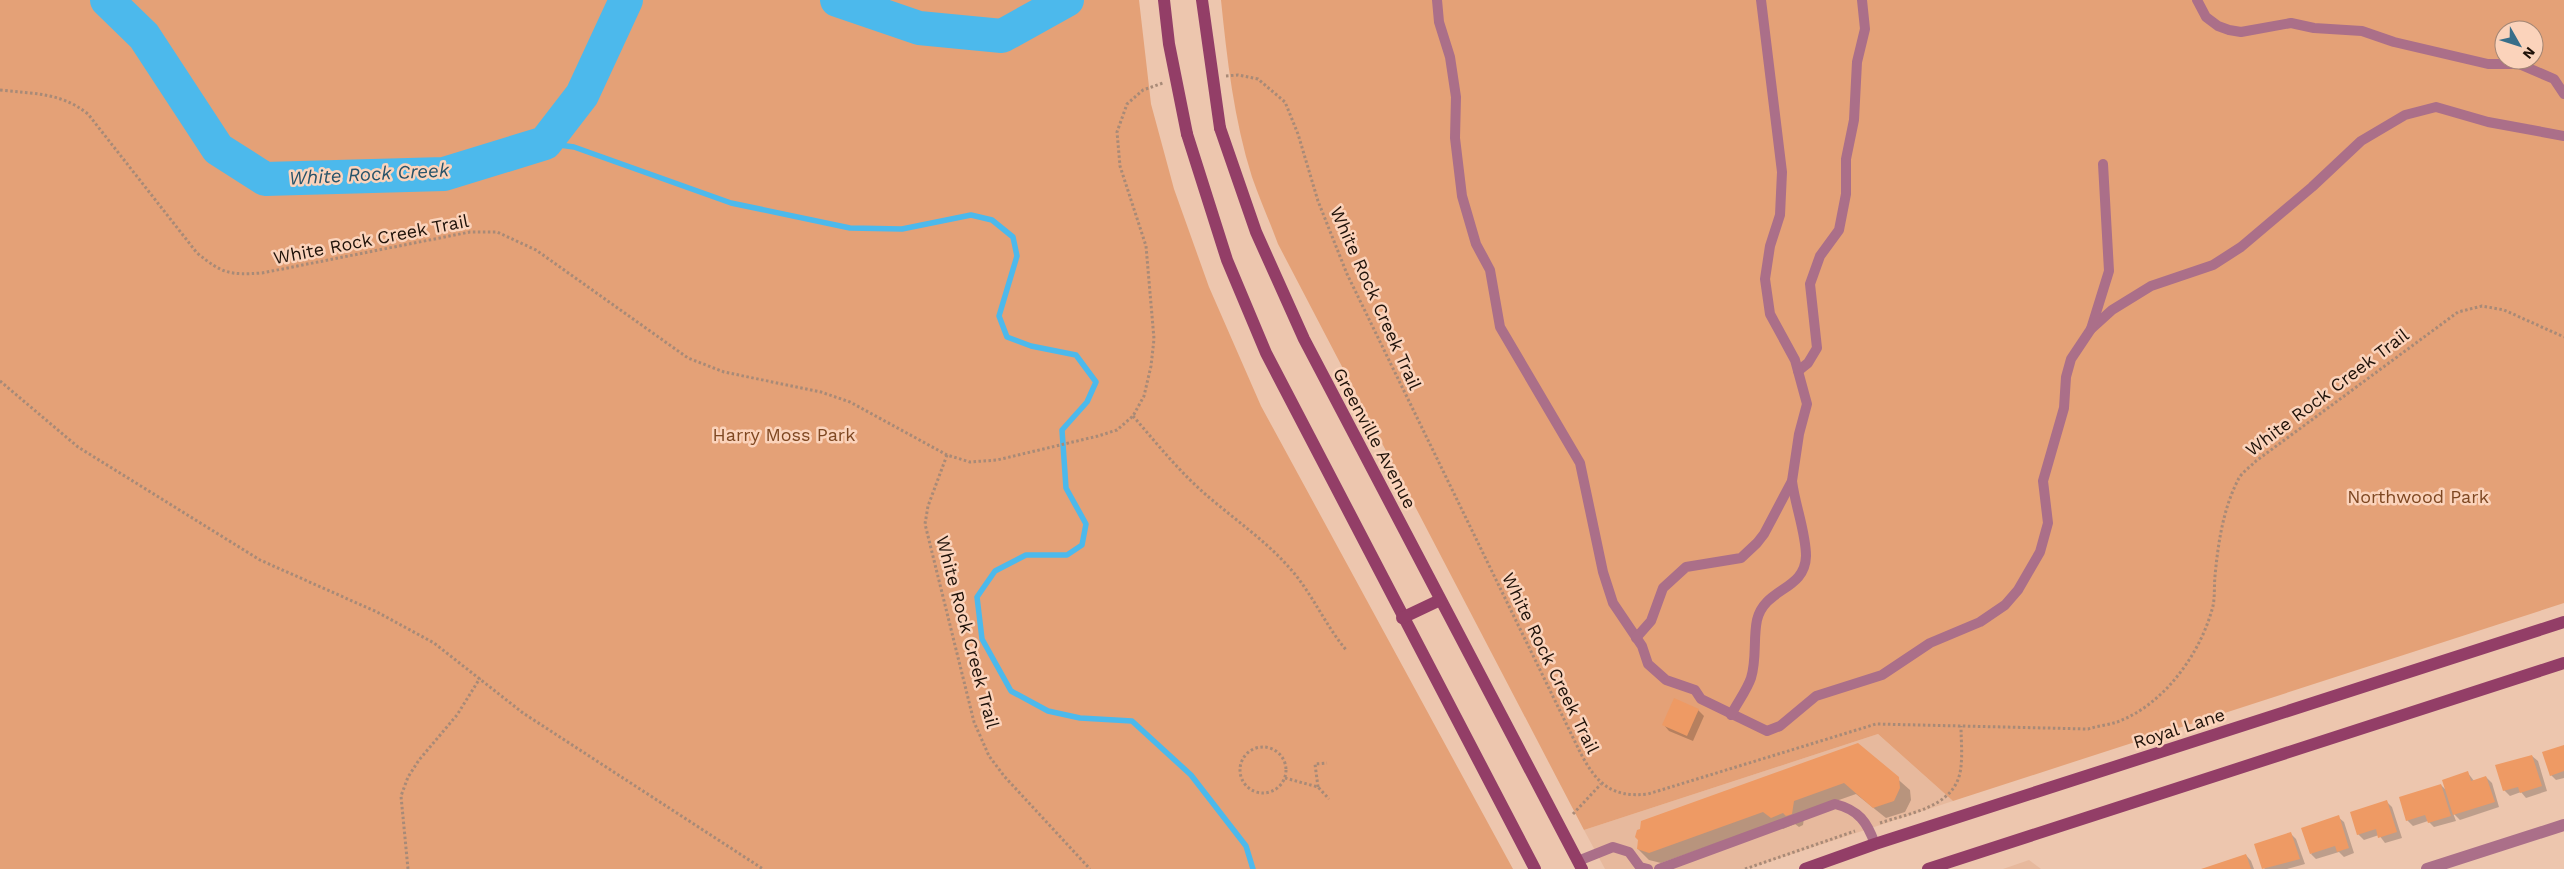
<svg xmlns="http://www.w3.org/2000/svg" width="2564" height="869" font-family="'Work Sans',sans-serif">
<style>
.built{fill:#e7b99d}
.green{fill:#e4a177;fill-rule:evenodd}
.shadow{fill:#0003}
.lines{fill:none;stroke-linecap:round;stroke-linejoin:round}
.stream{stroke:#4cb9ec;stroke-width:5.5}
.river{stroke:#4cb9ec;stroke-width:34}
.building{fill:#ee9a64}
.path{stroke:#a88a77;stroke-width:3;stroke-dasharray:2.5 2.5;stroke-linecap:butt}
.service{stroke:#ab6f89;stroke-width:10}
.tertiary{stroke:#ab6f89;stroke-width:12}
.secondary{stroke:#933e67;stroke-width:12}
.secondary-bridge{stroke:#933e67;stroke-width:12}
.labels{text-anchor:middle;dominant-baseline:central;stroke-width:5;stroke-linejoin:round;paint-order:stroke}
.street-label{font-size:18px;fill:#1f1209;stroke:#fbd3bb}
.park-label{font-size:18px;fill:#7e4721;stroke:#fbd3bb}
.water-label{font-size:19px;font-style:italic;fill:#275369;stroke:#fbd3bb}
</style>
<rect width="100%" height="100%" fill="#edc6ae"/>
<g class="built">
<polygon points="1878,734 1953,801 1747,869 1605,869 1584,830"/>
<polygon points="2029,860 2041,869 2003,869"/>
</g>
<g class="green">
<polygon points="0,0 1139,0 1151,104 1174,189 1209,287 1261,406 1513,869 0,869"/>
<path d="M1221,0H2564V603L1953,801L1878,734L1584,830L1278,244C1270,222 1260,200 1252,177C1234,120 1227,59 1221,0ZM2504,30H2534V60H2504Z"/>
</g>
<g class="shadow">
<polygon points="1698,710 1704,716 1693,741 1669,731 1664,725"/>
<polygon points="1858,744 1910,790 1911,800 1905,812 1886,818 1856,794 1805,812 1803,825 1799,827 1795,824 1783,829 1776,822 1661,863 1649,860 1638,849"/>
<polygon points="2564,746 2564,778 2556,780 2551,775"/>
<polygon points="2532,756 2538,761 2547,791 2526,798 2521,792 2510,796 2504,790"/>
<polygon points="2468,773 2474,781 2486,777 2492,783 2499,807 2460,820 2453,813 2456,821 2434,827 2428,821 2413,826 2407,820 2441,785 2448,792"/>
<polygon points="2387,802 2392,807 2402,838 2385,843 2379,835 2364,840 2358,834"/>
<polygon points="2338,817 2344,822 2354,853 2344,857 2339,852 2316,859 2311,854"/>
<polygon points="2291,834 2296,839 2305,864 2287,869 2264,869"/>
<polygon points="2246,855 2251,861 2254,869 2205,869"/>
</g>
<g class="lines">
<polyline class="stream" points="545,143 574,147 731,203 850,228 902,229 971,215 992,220 1013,237 1017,256 999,316 1007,337 1031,346 1076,355 1096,382 1087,402 1062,430 1066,488 1086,524 1082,545 1067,555 1026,555 995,571 977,597 982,639 1011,691 1048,711 1080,718 1132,721 1191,775 1246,846 1253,869"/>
<g class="river">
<polyline points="107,0 144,36 218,149 265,179 444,174 545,143 582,95 626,0"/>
<polyline points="837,0 919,28 1002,36 1067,0"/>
</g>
</g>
<g class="building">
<polygon points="1674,698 1699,709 1687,736 1662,725"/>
<polygon points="1858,743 1899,777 1900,788 1894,801 1873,808 1844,783 1794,801 1792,814 1786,816 1783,813 1771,818 1763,812 1649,853 1637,849 1638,840 1635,837 1637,830 1640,829 1641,821"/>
<polygon points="2564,745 2564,771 2550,776 2542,752"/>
<polygon points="2532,755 2542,786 2520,793 2518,787 2503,791 2495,765"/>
<polygon points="2468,771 2471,781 2486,776 2495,802 2453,815 2442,780"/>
<polygon points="2441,784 2451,816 2428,823 2425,815 2406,821 2399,797"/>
<polygon points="2387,800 2397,832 2378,838 2376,829 2357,835 2350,812"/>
<polygon points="2339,815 2349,848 2337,852 2335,846 2310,854 2301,828"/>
<polygon points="2291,832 2300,859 2262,869 2254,844"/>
<polygon points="2246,854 2251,869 2201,869"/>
</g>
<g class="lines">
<g class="path">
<path d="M1226,76L1238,75L1258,79L1285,102L1298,134L1318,201L1347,274L1581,754C1597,784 1612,798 1648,794L1876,724L2088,729C2097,726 2108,725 2117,722C2164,705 2201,653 2213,606C2215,596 2214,586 2215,576C2218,544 2223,509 2238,480C2241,473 2250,467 2256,461L2458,312L2482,306L2504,310L2564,337"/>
<path d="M0,90C34,94 60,92 88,114L197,253C223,274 229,275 262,273L470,232H497L536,250L688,358L724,372L821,392L850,402L947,455L970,462L997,460L1098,436L1117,430L1133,416L1144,396L1151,366L1154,339L1146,246L1120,166L1117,132L1127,104L1143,90L1163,83"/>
<polyline points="0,381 78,447 260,560 377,612 434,643 523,713 763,869"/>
<path d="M1133,416C1158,445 1182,475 1211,499C1237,521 1264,540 1286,564C1311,590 1324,624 1347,651"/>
<polyline points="947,455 928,506 925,524 974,722 989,756 1004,776 1090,869"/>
<circle cx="1263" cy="770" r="23"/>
<polyline points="1285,778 1318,787 1329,799"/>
<polyline points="1318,787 1315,764 1327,763"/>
<polyline points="1573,814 1601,784"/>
<path d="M1880,823C1909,813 1952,808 1960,773C1963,758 1961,741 1961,726"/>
<polyline points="408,869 401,796 408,777 419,760 457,715 480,678"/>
<polyline points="1745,869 1855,831"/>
</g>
<g class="service">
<polyline points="1437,0 1439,22 1450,57 1456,97 1455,138 1462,196 1476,244 1490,270 1500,327 1580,463 1603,572 1613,603 1642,646 1648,664 1666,680 1695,690 1701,699 1767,731 1780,726 1816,696 1882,675 1930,643 1980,622 2005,605 2018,590 2040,552 2048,523 2043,481 2064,408 2066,377 2071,359 2091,329 2112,310 2151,286 2213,265 2241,247 2312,187 2361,141 2405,115 2436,107 2488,122 2564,136"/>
<polyline points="2197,0 2206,17 2218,26 2229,30 2241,32 2291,23 2314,28 2362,31 2394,42 2488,64 2519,64 2554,79 2564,94"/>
<polyline points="2091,329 2109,271 2103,164"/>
<polyline points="1798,371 1808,363 1817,348 1810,284 1820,256 1839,230 1846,194 1846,159 1854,120 1857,62 1865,29 1862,0"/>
<polyline points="1636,638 1651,621 1663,588 1686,567 1741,558 1757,543 1764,534 1792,481 1799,434 1807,404 1795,360 1770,314 1765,279 1770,246 1780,215 1782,172 1761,0"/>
<path d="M1731,715C1737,703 1747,690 1751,678C1757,659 1753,639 1757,620C1765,587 1805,591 1806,556C1806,533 1795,505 1792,481"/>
<polyline points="1578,861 1613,847 1629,852 1640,867 1648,869"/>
<path d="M1659,869L1835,804C1859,810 1867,822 1875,844"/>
</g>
<polyline class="tertiary" points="2427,869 2564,825"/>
<g class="secondary">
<polyline points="1220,128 1256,232 1304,339 1582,869"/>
<polyline points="1187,134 1227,260 1266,353 1535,869"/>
<polyline points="1402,618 1440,600"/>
<polyline points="1805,869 1875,844 2564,622"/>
<polyline points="1928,869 2564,663"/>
</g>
<g class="secondary-bridge">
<polyline points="1164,0 1169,44 1187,134"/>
<polyline points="1202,0 1220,128"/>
</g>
</g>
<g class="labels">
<g class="street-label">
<text transform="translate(371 239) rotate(-11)">White Rock Creek Trail</text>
<text transform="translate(1376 298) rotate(66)">White Rock Creek Trail</text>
<text transform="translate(2327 392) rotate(-37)">White Rock Creek Trail</text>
<text transform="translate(1375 438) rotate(62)">Greenville Avenue</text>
<text transform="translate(968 632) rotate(75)">White Rock Creek Trail</text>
<text transform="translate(1551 663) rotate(64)">White Rock Creek Trail</text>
<text transform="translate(2179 728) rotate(-18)">Royal Lane</text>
</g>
<g class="park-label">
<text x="784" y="434">Harry Moss Park</text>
<text x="2418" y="496">Northwood Park</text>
</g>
<g class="water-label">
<text transform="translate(369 174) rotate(-3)">White Rock Creek</text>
</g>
</g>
<g transform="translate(2519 45) rotate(129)"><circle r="24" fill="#fbd3bb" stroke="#a38674"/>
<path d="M0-4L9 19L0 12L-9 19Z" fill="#386e89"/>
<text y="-8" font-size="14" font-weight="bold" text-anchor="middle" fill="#1f1209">N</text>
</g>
</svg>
